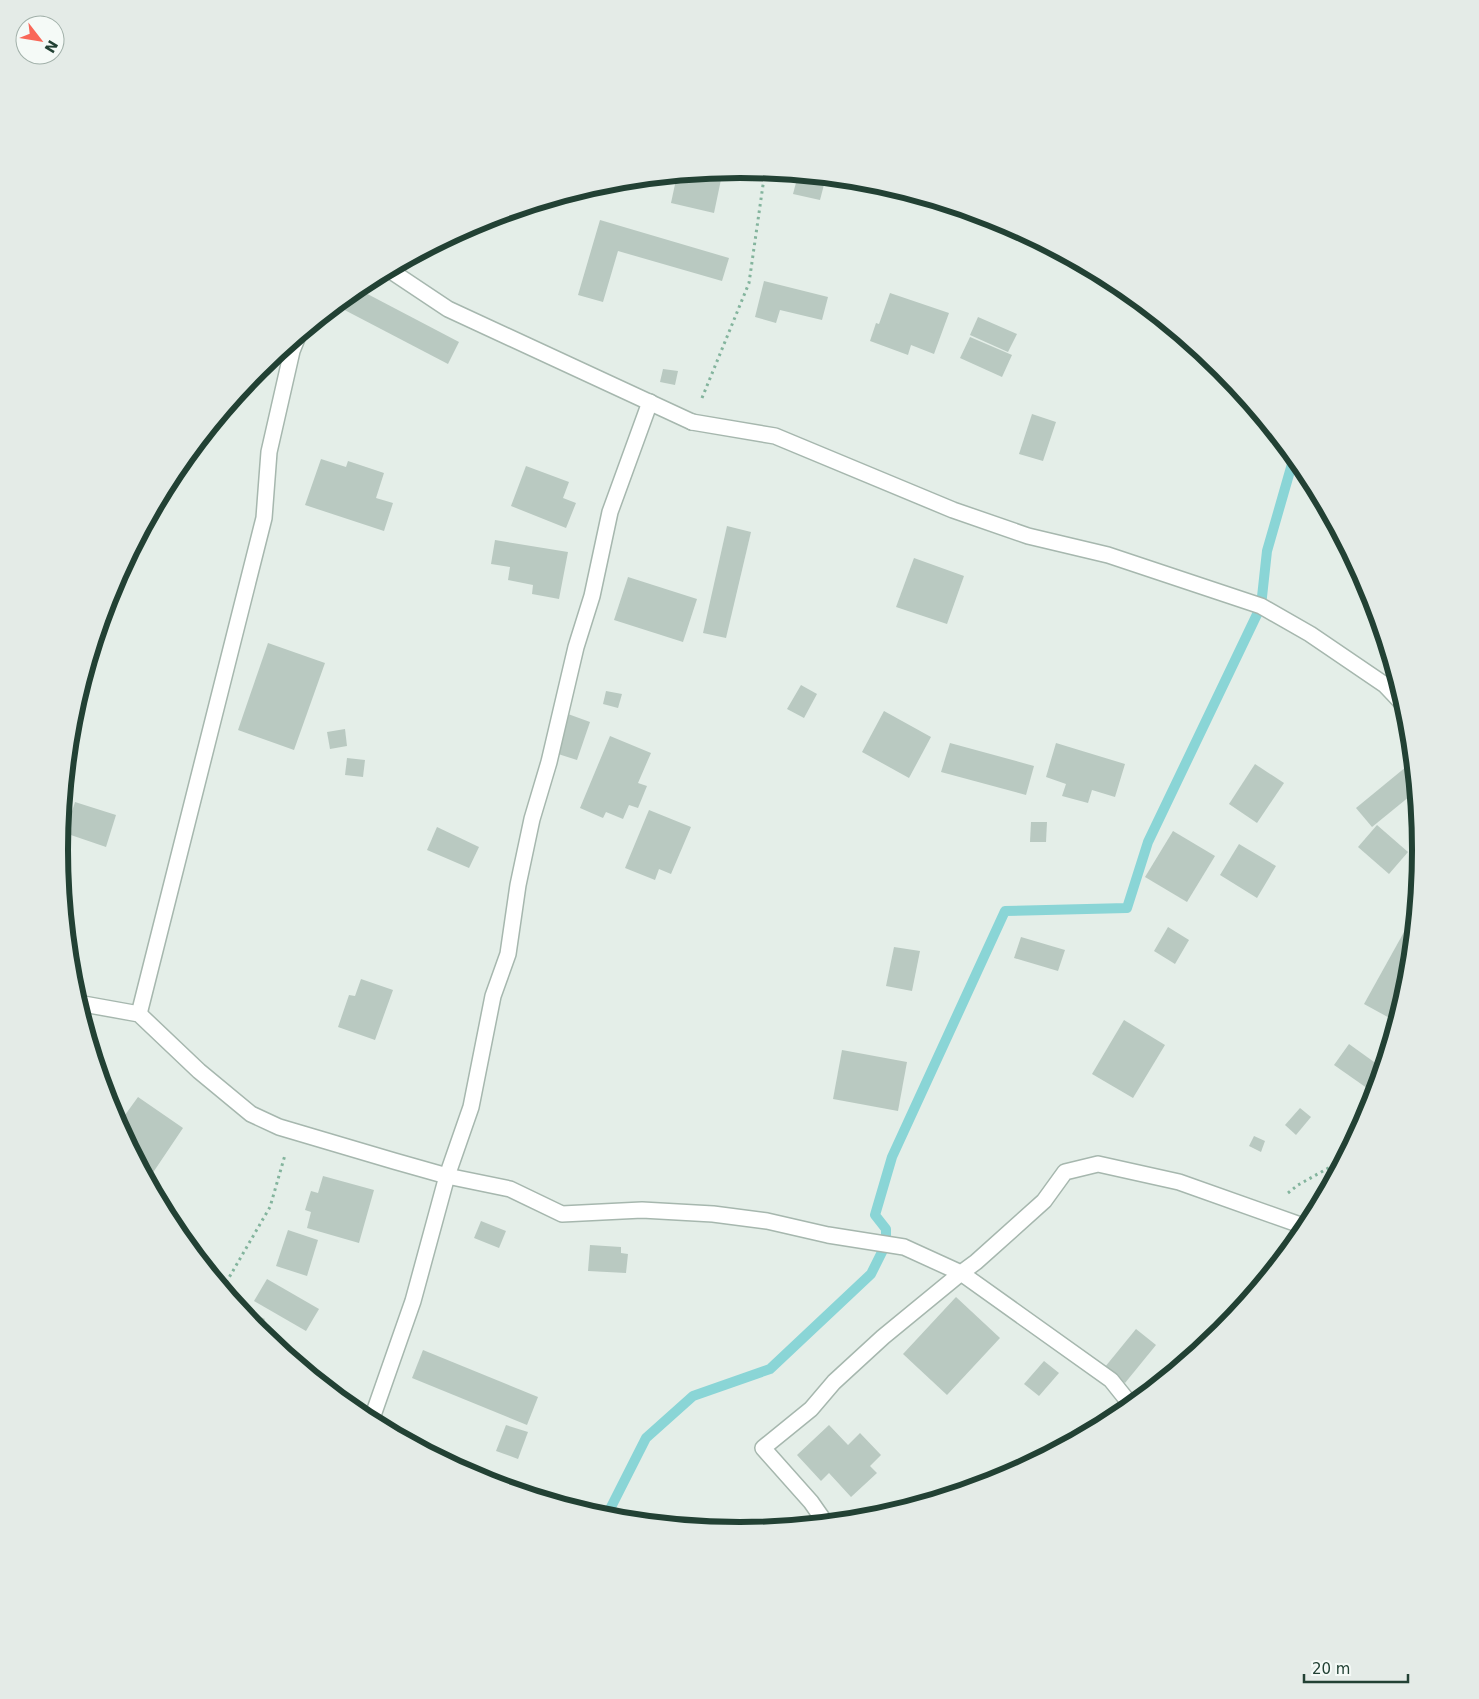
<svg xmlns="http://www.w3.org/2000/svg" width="1479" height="1699" font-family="'DejaVu Sans',sans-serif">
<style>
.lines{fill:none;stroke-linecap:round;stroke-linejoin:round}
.stream{stroke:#8ad5d6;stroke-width:10}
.building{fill:#b9c9c1}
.service-casing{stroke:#a6b7ae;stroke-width:18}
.minor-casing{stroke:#a6b7ae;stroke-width:18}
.path{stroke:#83b49d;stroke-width:3;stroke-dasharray:2.5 4;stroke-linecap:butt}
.service{stroke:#fff;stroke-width:15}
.minor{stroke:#fff;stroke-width:15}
.rim{fill:none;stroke:#224134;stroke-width:6}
</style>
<rect width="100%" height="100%" fill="#e4eee8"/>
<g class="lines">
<polyline class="stream" points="606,1517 646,1438 693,1396 770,1369 871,1274 886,1244 886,1229 875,1215 892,1157 1005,911 1127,908 1148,842 1261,606 1267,551 1294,457"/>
</g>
<g class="building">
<polygon points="723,170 714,213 671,203 677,175"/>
<polygon points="798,175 826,177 820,200 793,194"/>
<polygon points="600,220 729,258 722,281 618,251 603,302 578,295"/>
<polygon points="764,281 828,297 822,320 780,310 776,323 755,317"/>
<polygon points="356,288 459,342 448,364 335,305"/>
<polygon points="890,293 949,313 934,354 911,345 908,355 870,341 876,323 879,324"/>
<polygon points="978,317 1017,334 1008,352 970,335"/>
<polygon points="970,337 1012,355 1002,377 960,358"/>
<polygon points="663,369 678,371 675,385 660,382"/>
<polygon points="1032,414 1056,422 1043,461 1019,454"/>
<polygon points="321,459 346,467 348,461 384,473 376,498 393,503 384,531 305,505"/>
<polygon points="526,466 569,482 563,498 576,503 566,528 511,506"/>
<polygon points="727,526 751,532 726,638 703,633"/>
<polygon points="495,540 568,552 559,599 532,594 533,585 508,580 510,567 491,564"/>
<polygon points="914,558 964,576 947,624 896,607"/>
<polygon points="628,577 697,599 683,642 614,620"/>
<polygon points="268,643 325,663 294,750 238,730"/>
<polygon points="801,685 817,694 804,718 787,709"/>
<polygon points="606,691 622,694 618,708 603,704"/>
<polygon points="884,711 931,737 909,778 862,752"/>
<polygon points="568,714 590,722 577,760 555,753"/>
<polygon points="345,729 347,746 330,749 327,732"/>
<polygon points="610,736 651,753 638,783 647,786 638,808 629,805 623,819 606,812 603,818 580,808"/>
<polygon points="950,743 1034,766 1026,795 941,772"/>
<polygon points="1056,743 1125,764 1115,797 1092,790 1088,803 1062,796 1066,784 1046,777"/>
<polygon points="347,758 365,760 363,777 345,775"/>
<polygon points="1412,762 1415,792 1372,827 1356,808"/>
<polygon points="1255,764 1284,783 1257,823 1229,804"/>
<polygon points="75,802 116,815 106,847 65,833"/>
<polygon points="649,810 691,827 671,874 659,869 655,880 625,868"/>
<polygon points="1031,822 1047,822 1046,842 1030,842"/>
<polygon points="1377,825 1408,852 1389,874 1358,847"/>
<polygon points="437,827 479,847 469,868 427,850"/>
<polygon points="1173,831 1215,856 1187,902 1145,877"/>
<polygon points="1239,844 1276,866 1257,898 1220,875"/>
<polygon points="1168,927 1189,940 1175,964 1154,951"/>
<polygon points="1404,932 1412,937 1407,983 1395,1021 1364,1004"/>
<polygon points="1021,937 1065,950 1058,971 1014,958"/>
<polygon points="894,947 920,951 912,991 886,986"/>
<polygon points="361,979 393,990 375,1040 338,1027 349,995 355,996"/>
<polygon points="1124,1020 1165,1045 1133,1098 1092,1074"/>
<polygon points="1349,1044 1381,1067 1374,1093 1334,1065"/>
<polygon points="842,1050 907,1062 898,1111 833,1099"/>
<polygon points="138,1097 183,1128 148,1180 113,1115 117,1109 125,1115"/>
<polygon points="1300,1108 1311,1117 1296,1135 1285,1125"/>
<polygon points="1254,1136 1265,1141 1261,1152 1249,1146"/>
<polygon points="323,1176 374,1190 359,1243 307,1228 311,1212 305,1210 311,1191 318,1193"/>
<polygon points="481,1221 506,1231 499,1248 474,1238"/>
<polygon points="288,1230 318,1240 307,1276 276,1266"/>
<polygon points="590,1245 621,1247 621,1253 628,1254 626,1273 588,1271"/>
<polygon points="267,1279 319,1309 306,1331 254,1301"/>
<polygon points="956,1297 1000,1338 947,1395 903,1354"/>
<polygon points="242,1308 265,1319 259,1331 241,1310"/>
<polygon points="1136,1329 1156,1345 1125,1383 1105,1367"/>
<polygon points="423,1350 538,1397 527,1425 412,1378"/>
<polygon points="1044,1361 1059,1373 1039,1396 1024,1384"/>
<polygon points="506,1425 528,1432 518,1459 496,1451"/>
<polygon points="829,1425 848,1445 860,1433 881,1455 870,1466 877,1473 851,1497 829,1473 821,1481 797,1455"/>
<polygon points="513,1486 540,1495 539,1497 512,1488"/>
</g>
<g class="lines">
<g class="service-casing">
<g id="service">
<polyline points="692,422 775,436 953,510 1028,536 1108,555 1261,606 1310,634 1385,685 1403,704"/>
<polyline points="371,1421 413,1301 447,1176 471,1107 493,996 508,954 518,885 532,819 549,762 576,647 592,596 610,512 650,402"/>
<polyline points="825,1522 811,1502 763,1448 811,1409 834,1382 883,1337 961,1273 1111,1380 1131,1405"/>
</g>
</g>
<g class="minor-casing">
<g id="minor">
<polyline points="388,269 448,309 692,422"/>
<polyline points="78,1003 139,1014 199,1071 251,1114 279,1127 394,1161 447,1176 510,1189 562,1214 642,1210 713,1214 767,1221 828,1235 904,1247 961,1273 976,1262 1044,1201 1065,1172 1098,1164 1179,1182 1306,1227"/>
<polyline points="139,1014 264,518 269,452 292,351 298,336"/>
</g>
</g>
<g class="path">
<polyline points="702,398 749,283 765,171"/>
<polyline points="1288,1193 1298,1185 1341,1161"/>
<polyline points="223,1288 270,1207 285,1155"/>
</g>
<use href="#service" class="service"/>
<use href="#minor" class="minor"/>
</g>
<path d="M0 0H1479V1699H0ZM68 850a672 672 0 1 1 1344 0a672 672 0 1 1-1344 0Z" fill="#e4ebe7" fill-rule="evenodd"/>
<path class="rim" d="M68 850a672 672 0 1 1 1344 0a672 672 0 1 1-1344 0Z"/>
<g transform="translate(40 40) rotate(121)"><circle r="24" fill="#f5faf7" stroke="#a1b0a9"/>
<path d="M0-4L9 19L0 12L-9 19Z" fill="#f96758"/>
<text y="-8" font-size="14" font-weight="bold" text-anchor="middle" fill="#224134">N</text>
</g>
<path d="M1304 1674v8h104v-8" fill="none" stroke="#224134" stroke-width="2.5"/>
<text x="1312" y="1674" font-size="15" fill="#224134" stroke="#f5faf7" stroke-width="4" paint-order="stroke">20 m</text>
</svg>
